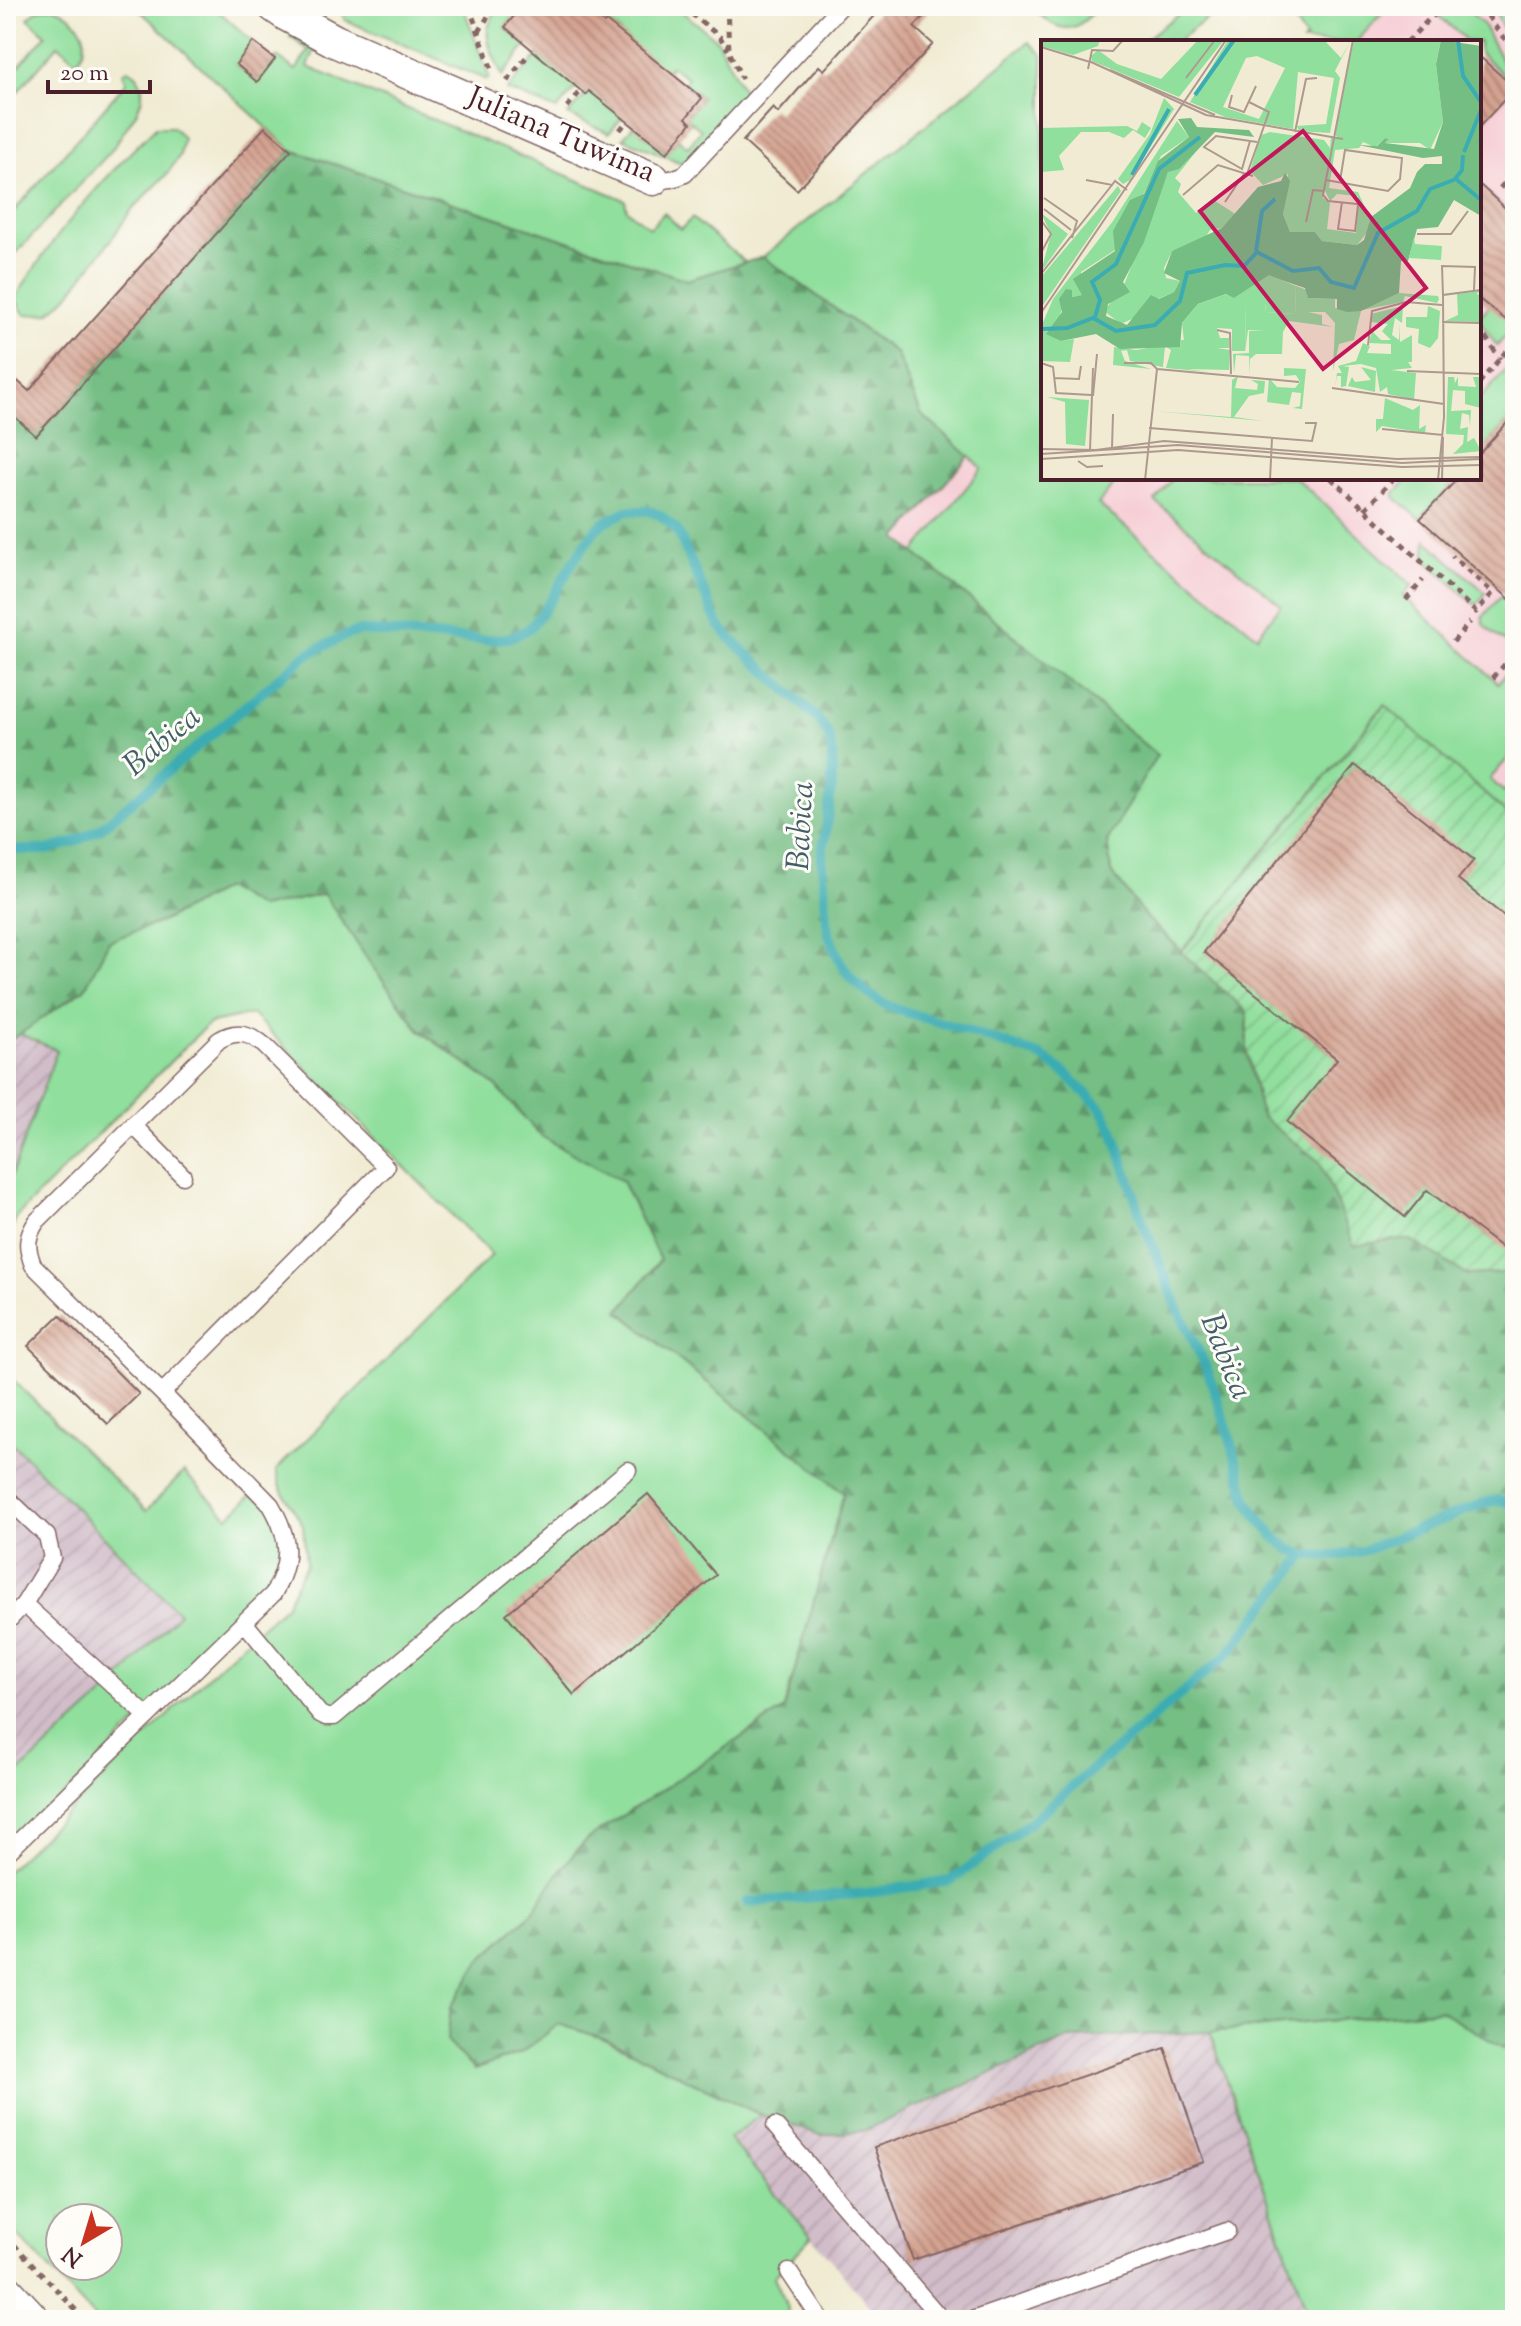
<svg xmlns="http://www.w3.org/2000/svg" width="1521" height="2326" font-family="'Sorts Mill Goudy',serif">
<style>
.built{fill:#f6cfd6}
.industrial{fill:url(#industrial-furrows)}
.grass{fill:#90df9d;stroke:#6d7f64;stroke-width:2;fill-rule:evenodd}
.forest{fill:url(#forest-firs);stroke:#5f6e58;stroke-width:2}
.garden{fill:url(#garden-furrows);stroke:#6d7f64;stroke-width:2}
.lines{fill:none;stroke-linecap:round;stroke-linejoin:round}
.stream{stroke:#3aacb2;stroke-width:10}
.building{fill:url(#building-back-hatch)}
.lane-casing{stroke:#846665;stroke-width:19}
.street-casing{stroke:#846665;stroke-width:35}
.path{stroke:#846665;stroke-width:5;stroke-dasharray:6 6;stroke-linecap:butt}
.lane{stroke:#fff;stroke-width:16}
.street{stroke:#fff;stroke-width:32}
.labels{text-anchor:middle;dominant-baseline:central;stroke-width:6;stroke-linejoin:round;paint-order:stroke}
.street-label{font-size:30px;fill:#4a1f2b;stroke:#fdfcf7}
.water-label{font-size:32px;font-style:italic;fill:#435e68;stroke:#fdfcf7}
.inset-river{fill:none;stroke:#3aacb2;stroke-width:4}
.inset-road{fill:none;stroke:#ae998f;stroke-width:2}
.view{fill:#c2185b;fill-opacity:0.15;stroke:#c2185b;stroke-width:4}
.inset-edge{fill:none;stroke:#4a1f2b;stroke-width:4}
</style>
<defs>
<pattern id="industrial-furrows" width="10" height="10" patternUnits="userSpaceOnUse" patternTransform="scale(2)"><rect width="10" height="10" fill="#d1bdc9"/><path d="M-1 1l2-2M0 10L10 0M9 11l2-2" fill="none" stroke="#b5a2ad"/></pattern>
<pattern id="forest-firs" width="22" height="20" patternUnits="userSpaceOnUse" patternTransform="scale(2)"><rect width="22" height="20" fill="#74be84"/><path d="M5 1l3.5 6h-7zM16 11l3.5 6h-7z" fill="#619a6c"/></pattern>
<pattern id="garden-furrows" width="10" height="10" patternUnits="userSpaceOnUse" patternTransform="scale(2)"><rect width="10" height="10" fill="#90df9d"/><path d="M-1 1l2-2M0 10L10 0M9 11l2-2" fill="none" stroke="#7ebf87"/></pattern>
<pattern id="building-back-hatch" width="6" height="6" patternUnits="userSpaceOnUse" patternTransform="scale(2)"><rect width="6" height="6" fill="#d4a290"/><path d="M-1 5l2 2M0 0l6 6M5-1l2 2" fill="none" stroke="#ae8376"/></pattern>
</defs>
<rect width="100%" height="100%" fill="#fdfcf7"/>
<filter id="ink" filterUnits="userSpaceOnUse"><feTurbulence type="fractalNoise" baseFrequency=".0125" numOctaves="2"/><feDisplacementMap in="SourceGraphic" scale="16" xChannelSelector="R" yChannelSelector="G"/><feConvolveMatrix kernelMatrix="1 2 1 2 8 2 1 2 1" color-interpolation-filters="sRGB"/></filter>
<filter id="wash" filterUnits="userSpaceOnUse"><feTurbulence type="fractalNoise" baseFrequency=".006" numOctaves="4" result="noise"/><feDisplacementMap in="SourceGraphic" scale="32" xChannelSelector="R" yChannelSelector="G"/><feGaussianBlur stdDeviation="1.8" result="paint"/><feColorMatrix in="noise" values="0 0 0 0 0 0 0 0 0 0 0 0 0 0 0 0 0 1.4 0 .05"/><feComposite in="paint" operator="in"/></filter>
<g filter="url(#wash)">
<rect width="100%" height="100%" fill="#f0ebd2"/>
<polygon class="built" points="1372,6 1515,6 1515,821 1385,705 1165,762 897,538 1043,375 1043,478 1479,478 1479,42 1340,42"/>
<g class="industrial">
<polygon points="20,1034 58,1049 6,1188 6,1042"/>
<polygon points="6,1437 179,1613 107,1692 6,1784"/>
<polygon points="1210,2032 1310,2320 881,2320 729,2138 761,2115 821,2134 863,2131 1070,2038"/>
</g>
<g class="grass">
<polygon points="135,6 213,6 253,42 236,64 257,81 277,57 296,70 309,50 290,37 292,35 317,44 308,67 625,200 627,210 650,228 664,213 681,229 692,218 745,262 687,280 291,150"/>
<polygon points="338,6 463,6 489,77 487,80 345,20"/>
<path d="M499,6H522L505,27L527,45L502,76C490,45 478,36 499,6Z"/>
<polygon points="572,6 675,6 717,40 746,96 687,160 681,163 623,138 637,121 641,132 666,153 678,139 688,147 701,130 686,118 702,98 684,83 687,78 671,66 667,71 616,38 620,32 607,21 604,23"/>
<path d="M1030,6H1091L1093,12C1069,40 1053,27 1030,6Z"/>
<polygon points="1189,6 1223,6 1176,42 1142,42"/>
<polygon points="1304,6 1389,6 1356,42 1303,42 1306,39 1293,19"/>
<polygon points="1493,6 1510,6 1515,9 1515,38 1503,28"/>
<path d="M53,7C76,16 96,38 77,61L58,45L6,105V81L46,35L28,18L38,10Z"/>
<polygon points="1469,11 1483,24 1515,86 1479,52 1479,42 1468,42 1439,16 1440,14"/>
<polygon points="1029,42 1043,55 1043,478 1119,478 1098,504 1257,636 1281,605 1155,501 1173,478 1296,478 1412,585 1403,596 1498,683 1509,670 1515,673 1515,750 1490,779 1504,792 1515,779 1515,821 1384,705 1181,952 1146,917 1111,872 1107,841 1156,755 914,553 982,468 921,414 896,353 763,257"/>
<polygon points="538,55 562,74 581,82 557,110 507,90"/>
<polygon points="129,69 137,75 142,88 142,99 136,113 111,151 6,264 6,220 127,82 123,73"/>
<polygon points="590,90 627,112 609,133 568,115"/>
<path d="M156,127H173L183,138L180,155L167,174L131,211L113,237L68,296L49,313L25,315L15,299C54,233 102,180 156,127Z"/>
<polygon points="1503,291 1515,316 1510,323 1514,327 1497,346 1479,320 1479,317"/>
<polygon points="1515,360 1515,414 1479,454 1479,400"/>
<polygon points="1409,478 1458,478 1420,519 1395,497 1395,493"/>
<polygon points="1426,540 1486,593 1477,604 1473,603 1425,559"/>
<polygon points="1501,596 1515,609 1515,646 1500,639 1483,624 1483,617"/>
<path d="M225,887L260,908L324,894L372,966L420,1031L496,1086L541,1136L622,1181L660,1260L619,1311L844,1493L784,1709L586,1840L561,1869L533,1912L481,1959L522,2052L559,2024L603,2038L761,2115L729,2139L812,2237L774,2277L788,2308L787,2320H97L6,2223V1872L229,1656L286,1605L306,1564L303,1525L281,1488L276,1470L492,1255L252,1014L208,1024L17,1216L6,1242V1190L57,1050L20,1034L85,988L108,941L163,921ZM60,2218H108V2266H60Z"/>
<polygon points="6,1373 146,1511 184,1472 228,1517 257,1490 281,1522 283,1576 6,1854 6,1784 107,1692 179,1613 6,1437"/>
<polygon points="1440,2010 1515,2055 1515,2320 1310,2320 1210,2032"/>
</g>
<polygon class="forest" points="291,150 687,280 763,257 896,353 921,414 969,456 897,538 1157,755 1107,841 1111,872 1146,917 1247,1012 1247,1051 1262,1117 1320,1162 1354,1245 1388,1240 1411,1240 1467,1275 1515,1272 1515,2055 1440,2010 1210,2032 1070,2038 863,2131 821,2135 761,2115 603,2038 559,2024 522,2052 474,2070 447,2041 451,2007 481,1959 533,1912 561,1869 586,1840 784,1709 844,1493 619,1311 660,1260 622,1181 541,1136 496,1086 420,1030 372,966 324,894 260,908 225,888 163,921 109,941 85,988 20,1034 6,1042 6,409 36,435"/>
<polygon class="garden" points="1385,705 1515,821 1515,1272 1467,1275 1411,1240 1388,1240 1354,1246 1320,1162 1262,1117 1247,1051 1247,1012 1181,952"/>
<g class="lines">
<g class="stream">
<polyline points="6,850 47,850 75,842 101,828 306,655 346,635 360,631 486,640 508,638 521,633 530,628 549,603 573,562 596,529 607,521 627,511 649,511 660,515 677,530 718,624 731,639 818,719 828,734 832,751 832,784 822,857 828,932 838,958 848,974 866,992 882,1003 899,1010 962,1029 1041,1056 1066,1074 1101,1108 1113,1130 1143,1222 1179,1311 1207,1369 1229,1434 1247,1500 1262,1523 1278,1540 1291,1550 1305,1555 1335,1556 1363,1551 1484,1503 1498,1500 1515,1504"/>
<polyline points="747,1902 867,1893 950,1881 1028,1824 1228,1654 1305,1555"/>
</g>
</g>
<g id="blocks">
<g class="building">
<polygon points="522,6 582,6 604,23 606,21 702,98 686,118 691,123 667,153 589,91 586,95 505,27"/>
<polygon points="883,6 933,6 914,27 933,44 797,190 743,141 773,108 778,113 819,66 824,70"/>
<polygon points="253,42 275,59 257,82 236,64"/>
<polygon points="1479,56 1515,88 1479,127"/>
<polygon points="265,127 291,150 36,436 6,409 6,371 29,391"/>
<polygon points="1479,184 1515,217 1515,327 1479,299"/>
<polygon points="1515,414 1515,604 1420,519 1458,478 1479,478 1479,454"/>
<polygon points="1355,765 1474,860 1458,879 1515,925 1515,1258 1427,1190 1405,1217 1287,1122 1337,1059 1204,952"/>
<polygon points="60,1315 139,1394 108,1424 28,1346"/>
<polygon points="648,1494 716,1575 574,1695 506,1614"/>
<polygon points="1165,2048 1204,2162 913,2260 874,2147"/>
</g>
</g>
</g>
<g filter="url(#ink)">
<use href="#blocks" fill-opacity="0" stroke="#846665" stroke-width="2"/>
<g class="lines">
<g class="lane-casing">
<g id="lane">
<path d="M653,179C666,181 674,179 685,174L841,6"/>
<polyline points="133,1125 183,1176"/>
<polyline points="6,1497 47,1536 52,1558 24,1604 147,1716"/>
<polyline points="244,1622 320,1714 326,1717 334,1717 628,1470"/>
<polyline points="6,1623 24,1604"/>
<path d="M6,1854L273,1594C292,1561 290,1538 271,1505L162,1393L33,1265C26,1247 26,1237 37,1221L219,1040C237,1029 250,1033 265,1046L386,1167L162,1393"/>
<polyline points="775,2126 942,2320"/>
<polyline points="789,2272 821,2320"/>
<polyline points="972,2320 1227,2231"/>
</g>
</g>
<g class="street-casing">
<g id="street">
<polyline points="274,6 287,15 335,41 653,179"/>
<polyline points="6,2290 34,2320"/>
</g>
</g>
<g class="path">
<polyline points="469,6 493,73"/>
<polyline points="682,6 720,37 728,50"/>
<polyline points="727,6 729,51 742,79"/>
<polyline points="1481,6 1501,35 1515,49"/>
<polyline points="479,32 494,6"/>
<polyline points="1407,42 1431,17 1452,6"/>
<polyline points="507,81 528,55"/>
<polyline points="567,107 581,91"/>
<polyline points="620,130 627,121"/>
<polyline points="1500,188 1515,172"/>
<polyline points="1479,327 1500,359"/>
<polyline points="1479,383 1515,341"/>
<polyline points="1331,478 1476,612 1493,593 1452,556"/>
<polyline points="1365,509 1394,478"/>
<polyline points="1406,600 1423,580"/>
<polyline points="1453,642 1470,622"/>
<polyline points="1493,678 1512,656"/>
<polyline points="6,2236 85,2320"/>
</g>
<use href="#lane" class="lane"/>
<use href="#street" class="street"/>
</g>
</g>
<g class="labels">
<g class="street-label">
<text transform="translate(561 136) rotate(23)">Juliana Tuwima</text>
</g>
<g class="water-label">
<text transform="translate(163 742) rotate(-40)">Babica</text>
<text transform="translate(802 826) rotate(-87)">Babica</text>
<text transform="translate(1225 1357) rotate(68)">Babica</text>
</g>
</g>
<g transform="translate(1041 40)">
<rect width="440" height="440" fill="#f0ebd2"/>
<path d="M23,0H59L57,6L32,15L0,6V1ZM157,0H183L138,57L51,21L50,16L57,10L76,24L120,39ZM187,0H283L300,18L310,0L294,31L299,38L289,93L258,91L256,86L285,84L293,38L257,32L252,89L184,77L149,62ZM216,16L244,28L218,79L182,67L205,18ZM313,0H400L395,23L402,82L389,110L379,103H344L348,99L344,98L334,107L322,102L318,108L294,110L288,148L317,152L329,179L328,190L316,205L281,201L274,192H249L242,174L247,134L222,145L209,131L220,95L229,92L283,100L289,108L290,97L297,98L293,93ZM283,149L289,161L296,154L317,156L315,193L286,189L289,163L282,158ZM123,58L133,69L89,140L82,144L77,139L109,94ZM136,81L148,97L120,116L102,155L76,185L74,210L40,232L41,255L31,257V250L21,269L12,294L20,301L33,299L29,322L0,321V287L12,259L72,181ZM101,82L110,88L104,98L92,90L83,98L68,92H40L18,116L23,130L0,132V88L86,86L96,91ZM161,104L134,138L140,144L137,152L155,173L171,159L196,175L181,188L169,190L162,201L131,211L123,228L125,238L139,241L133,252L117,259L110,256L95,277L80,284L63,271L83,245L127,132ZM77,146L80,151L0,268V237ZM0,173L27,194L0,232L10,194ZM255,246L266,250L267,258L294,259V268L320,271L313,300L298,304L292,331L294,283L284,272H267L281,275V284L292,287L248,281L242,292L241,314H215L209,319V334L208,316L195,315L193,333L192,314L208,313V291H223L207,290L204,312L205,262L224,263L225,272L254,274ZM440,251L435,254L440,255V282L404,281L417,275L416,254ZM358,253L397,256L398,259L396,263L364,256L362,262L321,270ZM362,266L361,283L354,278L351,295L358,300V284L359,302L371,295V322H367L371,328L350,330L375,333L373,360L347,354L346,347L339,352L335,328L320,324L302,326L308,327L305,346L300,347V336H296L294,346L296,333H301L297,326L315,321L322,303L329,306L326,313L350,314V304L328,303L331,291L340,300H350L341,291L347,284L330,282V274ZM387,266L399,271L397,298L389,308L377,303L378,289L365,287V277H386ZM140,300H147V329L168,332L125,328L130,310L124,306L122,327L89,321L86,310L80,311L84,321L110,329L72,325L73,307L95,310L119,306L139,307ZM320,327L335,331L334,352L307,346L311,337L314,342L330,340ZM243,328L265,329L261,369L252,368L259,366L260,353L251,352L248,365L226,362L228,338L236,347L254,348L259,342L255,335L243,336ZM197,336L194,348L216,350L217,344L210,340L224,341L223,353L208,356L193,377L222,381L113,371L190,377L191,340ZM407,337H413L414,343L417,337V346L435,347L432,337H440V368L424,364V351L412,350L410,371L430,370L429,386L428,375L421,373L419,389L427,387L426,402L433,398L440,411L412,414L422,404L423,395L405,394ZM6,357L48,360L44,406L25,404L24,362ZM344,358L372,370L379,365L378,389L385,385L384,393L341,386L335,392V379H342Z" fill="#90df9d" fill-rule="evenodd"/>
<path d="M400,0L440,6V176L413,160L397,187L376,189L367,221H360L358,253L320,271L306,272L296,269V259L267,258L264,248L228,236L192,259L185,254L157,264L141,283L139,307L79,309L55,294L20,301L5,294L21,272L18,259L25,249L31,250V257L41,255L32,239L74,211L72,191L89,160L103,154L117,121L148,97L137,79L150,78L156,87L208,90L213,97L174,92L138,129L127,132L103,202L82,242L89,252L67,264L65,276L86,285L110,255L118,259L133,252L139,241L123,233L131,211L181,188L217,147L240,141L244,133L249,141L242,174L249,192H274L281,201L316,205L323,200L330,177L369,148L376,132L384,124H401V116L382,118L317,105L336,106L344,98L348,99L344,103L393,109L402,82L395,24Z" fill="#74be84"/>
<path d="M373,197L374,204L401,206L400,220L368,218ZM228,235L255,246L254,274L225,272L224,263H205L204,311H191V289L176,288L179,298H188V308H176L189,310L188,330L146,329L141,283L157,264L185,254L193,258Z" fill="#90df9d"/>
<path class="inset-river" d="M417,0L422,36L440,62M154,55L193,0M423,112L440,70M91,135L128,69M414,139L421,130L422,115M215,211L221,171L234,159M54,277L59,260L51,242L75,224L118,129L159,97M0,289L26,288L52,278L75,291L114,285L139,261L146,233L184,225L203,226L216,212L252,231L278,228L290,242L313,248L337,193L376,171L389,149L415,139L440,160"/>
<path class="inset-road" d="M0,7L49,22M48,21L165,75L302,99M47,29L51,10L72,11L82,0M69,30L174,75M145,38L174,0M191,55L188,67L203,72L215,46M254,92L265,39L276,38M209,101L201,129L163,107L175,96L216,102M206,134L228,72L208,62M45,140L71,145L74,141L86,150M285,140L347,151L359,139L361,118L304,110L299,141M142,155L177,125L212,136M3,158L36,181L31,198M184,162L203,134M301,162L297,189L314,191L317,165L316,164L287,161L282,155L312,0M3,169L30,190M0,180L10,194L0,213M265,182L272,150L283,151M376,194H410L427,171M0,234L71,145M402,255L401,226L434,227L433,250M0,273L185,0M401,282L440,283M176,290L189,293L190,334M327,305L331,271L365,262L401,265M0,323L12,327L15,353L50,355M83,323H110L116,329M116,329L258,342M366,331L440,334M13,338L38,339L40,326M291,348L403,364M52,356L56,314M108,388L271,401L275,383H264M341,389L402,395M71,408L72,374M0,409L55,410L123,401L356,419L440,417M49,410L52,328M0,414L137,405L361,423L440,419M0,419L137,410L361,427L440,425M37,421L46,427L62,426M104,440L116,329M229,440L231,398M397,440L403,377L402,255L440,250M401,440L402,397"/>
<path class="view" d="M262,91L385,248L282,329L159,171Z"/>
<rect width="440" height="440" class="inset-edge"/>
</g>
<rect width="1521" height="2326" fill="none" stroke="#fdfcf7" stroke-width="32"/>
<g transform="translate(84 2242) rotate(218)"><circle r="38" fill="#fdfcf7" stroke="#b5a4a5" stroke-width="2"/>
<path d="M0-6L14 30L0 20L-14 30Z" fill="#c8321e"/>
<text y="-12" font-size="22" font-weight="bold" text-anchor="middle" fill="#4a1f2b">N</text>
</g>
<path d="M48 80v12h102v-12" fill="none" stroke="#4a1f2b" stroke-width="4"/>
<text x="60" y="80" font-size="24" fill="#4a1f2b" stroke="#fdfcf7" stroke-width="6" paint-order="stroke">20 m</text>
</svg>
